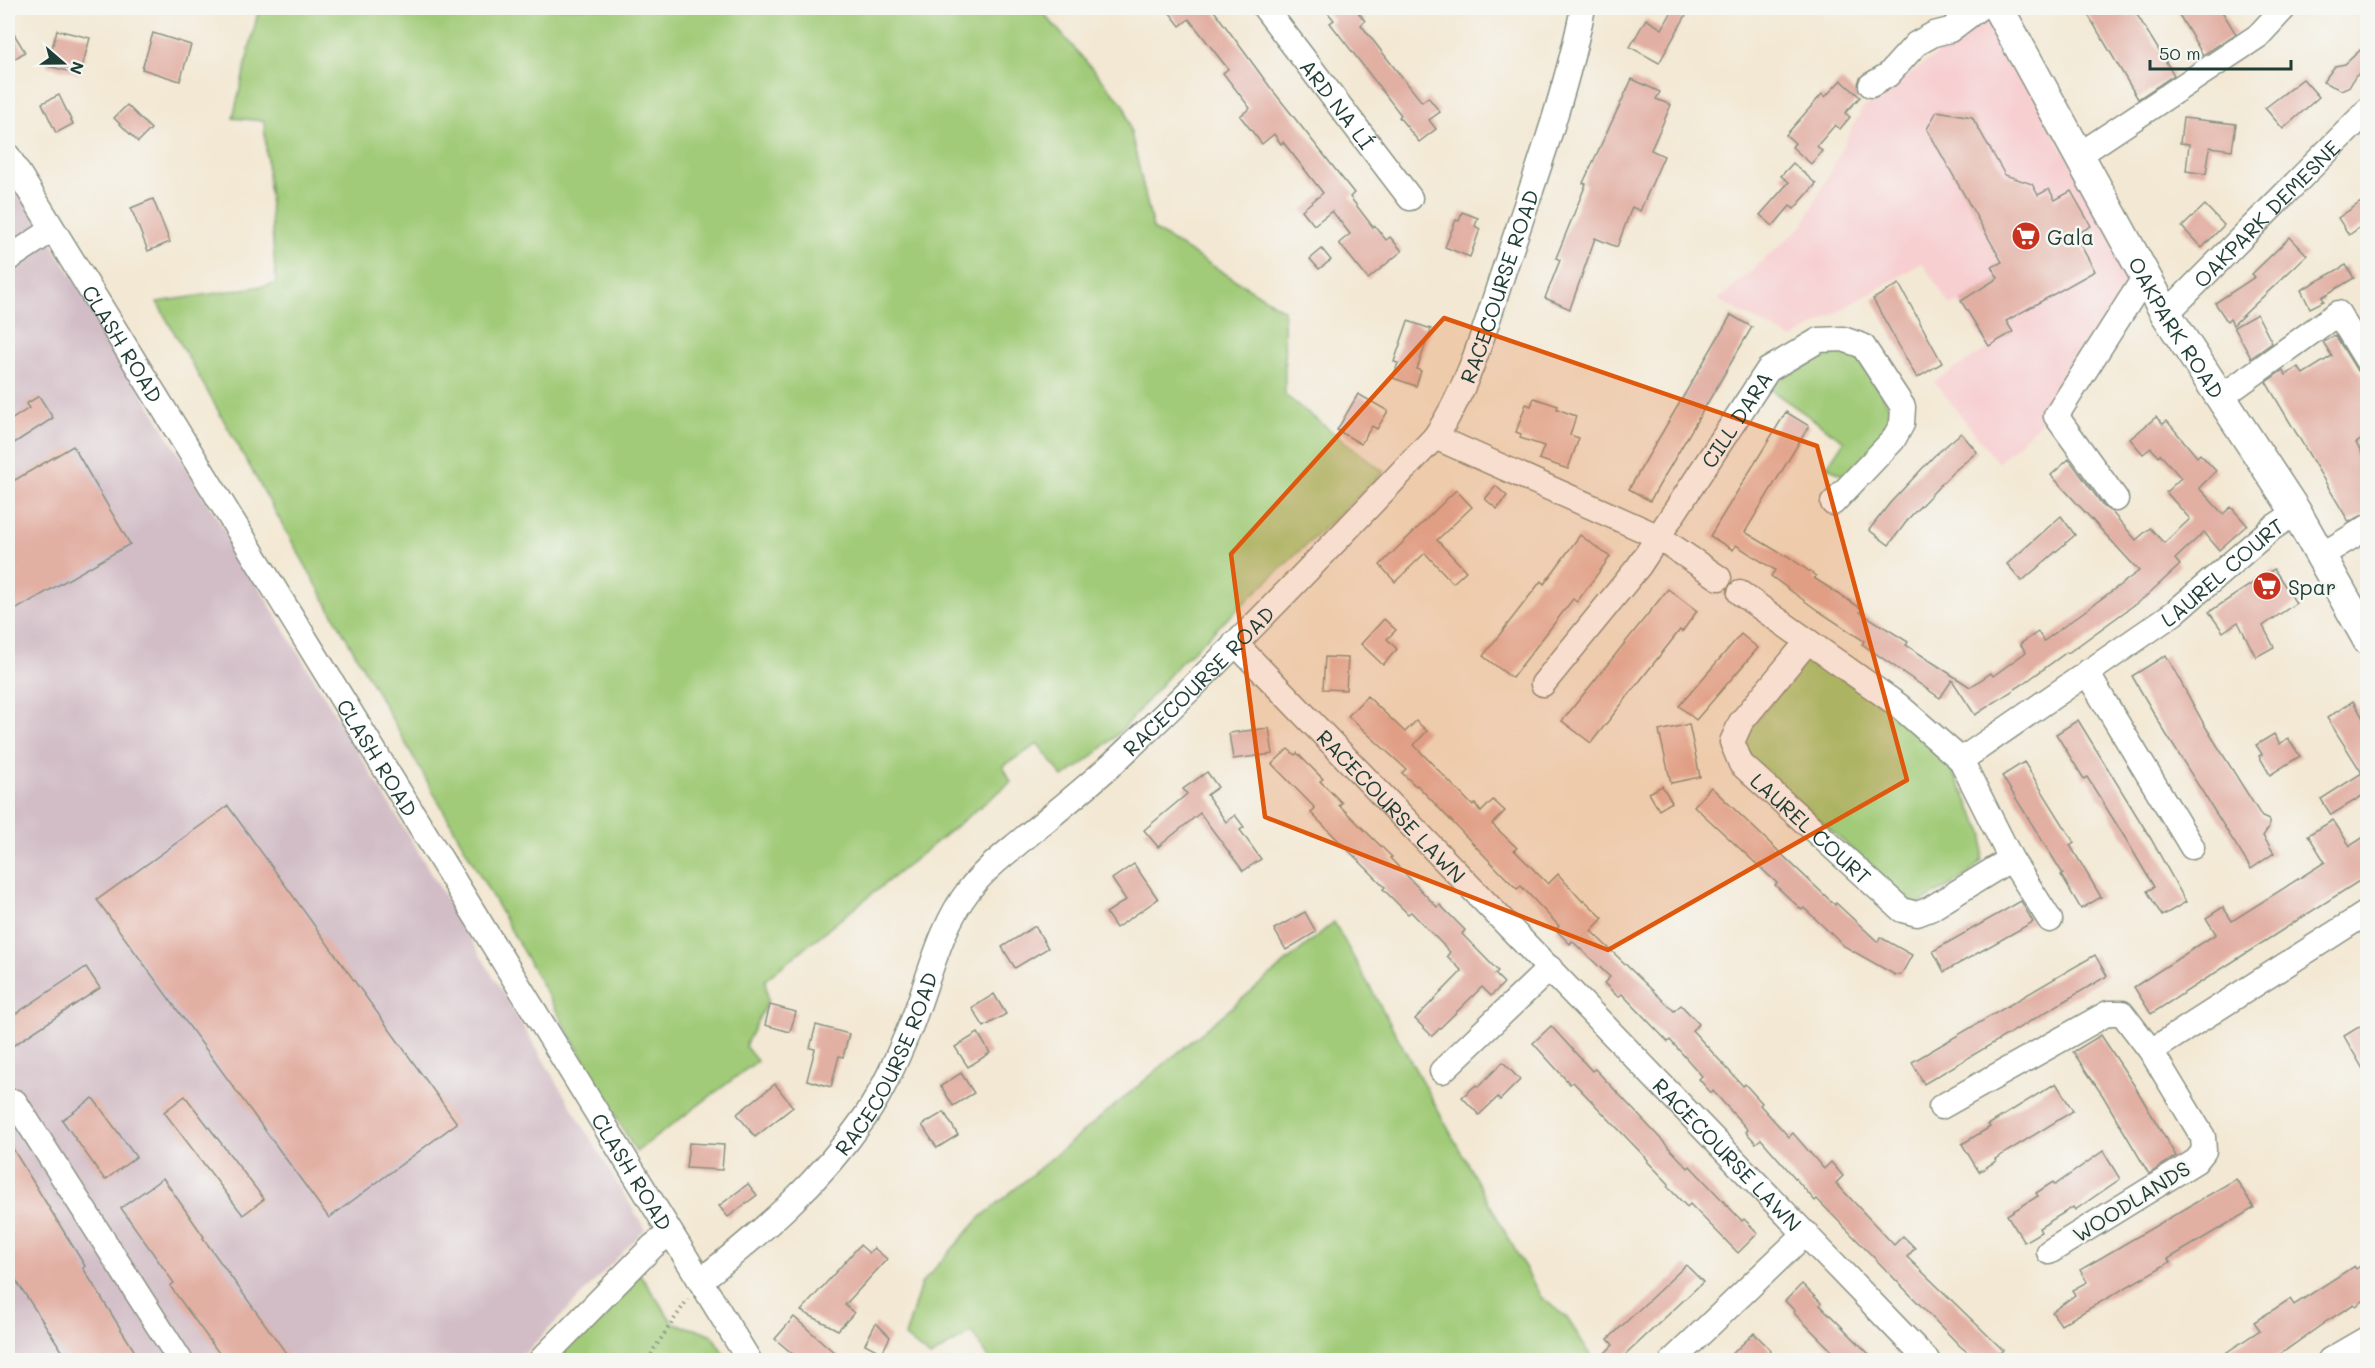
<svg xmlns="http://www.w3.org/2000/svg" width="2375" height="1368" font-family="Mali,sans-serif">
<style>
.built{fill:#f7cfd1}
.industrial{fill:#d2bdc6}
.green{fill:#a1cb78;stroke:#608456;stroke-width:1.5}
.building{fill:#e2afa3}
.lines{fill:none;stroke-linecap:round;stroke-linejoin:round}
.minor-casing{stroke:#899284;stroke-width:27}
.major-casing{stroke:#899284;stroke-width:33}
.path{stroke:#899284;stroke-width:4;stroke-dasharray:1.5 4.5;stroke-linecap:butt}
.minor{stroke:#fff;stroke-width:24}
.major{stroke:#fff;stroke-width:30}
.marked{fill:#de580e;fill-opacity:0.2;stroke:#de580e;stroke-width:4.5;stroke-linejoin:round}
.labels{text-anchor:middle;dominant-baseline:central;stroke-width:5;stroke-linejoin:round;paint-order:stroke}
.street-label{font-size:21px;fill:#1f3d34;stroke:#f6f6f2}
.poi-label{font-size:21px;fill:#1f3d34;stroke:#f6f6f2;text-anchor:start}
</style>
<rect width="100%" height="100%" fill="#f6f6f2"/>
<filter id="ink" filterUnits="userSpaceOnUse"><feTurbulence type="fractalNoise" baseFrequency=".0167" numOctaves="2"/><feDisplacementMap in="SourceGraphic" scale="12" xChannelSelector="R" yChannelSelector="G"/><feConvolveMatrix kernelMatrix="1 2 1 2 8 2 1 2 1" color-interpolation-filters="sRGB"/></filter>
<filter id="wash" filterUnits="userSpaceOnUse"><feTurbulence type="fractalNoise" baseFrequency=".008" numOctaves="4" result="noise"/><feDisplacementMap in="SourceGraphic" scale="24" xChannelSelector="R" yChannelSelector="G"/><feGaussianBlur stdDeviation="1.35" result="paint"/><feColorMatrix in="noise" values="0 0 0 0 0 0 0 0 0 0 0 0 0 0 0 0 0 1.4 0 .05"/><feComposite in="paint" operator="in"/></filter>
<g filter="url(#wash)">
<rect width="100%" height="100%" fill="#f3e8d3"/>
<polygon class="built" points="1989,16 2135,280 2044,419 1998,463 1934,381 1988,349 1959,302 1951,306 1922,263 1792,339 1718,300 1803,225 1862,109"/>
<polygon class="industrial" points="8,170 645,1229 519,1360 8,1360"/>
<g class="green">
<polygon points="259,8 1039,8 1125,106 1153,229 1284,310 1285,395 1384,472 1180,663 1120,732 1087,761 1063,777 1038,744 1003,766 1011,782 765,980 768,1000 745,1046 757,1061 636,1152 157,302 276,284 264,121 233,118"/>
<polygon points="1842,348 1855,354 1894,413 1895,426 1845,477 1827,466 1844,441 1771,390 1780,374 1819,352"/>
<polygon points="1802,664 1821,665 1901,717 1945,756 1984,835 1982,860 1968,875 1915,906 1750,757 1742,739"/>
<polygon points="1334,922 1541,1297 1567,1318 1594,1360 990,1360 972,1332 930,1357 905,1337 921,1284 980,1218"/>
<polygon points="639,1273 673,1323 711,1334 728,1360 555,1360"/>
</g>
<g id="blocks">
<g class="building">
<polygon points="1166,8 1212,8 1270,87 1354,193 1350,197 1373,227 1375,226 1386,240 1390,237 1402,251 1368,279 1339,243 1350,234 1332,211 1314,225 1302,210 1323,193 1283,142 1281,144 1274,134 1262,144 1240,116 1250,108 1223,73 1228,69 1189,19 1180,26"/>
<polygon points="1324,8 1355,8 1365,21 1361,25 1393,66 1422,102 1428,97 1440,112 1429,120 1436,129 1419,142 1399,117 1401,115 1330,23 1334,20"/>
<polygon points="1674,8 1690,8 1659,63 1630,47 1646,19 1662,29"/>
<polygon points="2084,8 2133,8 2174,75 2138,99"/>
<polygon points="2175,8 2220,8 2236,34 2203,55"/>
<polygon points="8,24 25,52 8,63"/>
<polygon points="57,30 90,38 80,74 47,66"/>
<polygon points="153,33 191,45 180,81 142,69"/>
<polygon points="2367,44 2367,66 2355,77 2350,86 2341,90 2323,82 2335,66 2345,64"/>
<polygon points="1632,79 1660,92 1656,99 1671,105 1651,150 1664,156 1640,211 1632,207 1617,247 1595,238 1570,309 1545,298 1560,260 1556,258 1586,184 1583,183"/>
<polygon points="2303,79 2319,97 2283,129 2265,108"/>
<polygon points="1841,80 1860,97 1845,113 1850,117 1840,129 1835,125 1817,146 1822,151 1811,164 1792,147 1795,143 1786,135 1822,94 1825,97"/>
<polygon points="59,95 73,124 56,133 42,103"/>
<polygon points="127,105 151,129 138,142 114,118"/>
<polygon points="1937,111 1972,117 2005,175 2032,184 2038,195 2049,189 2055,200 2071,191 2091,226 2075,235 2095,271 2006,321 2013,332 1989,346 1961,301 1998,278 1992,267 2002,262 1927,129"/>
<polygon points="2183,118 2236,124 2232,150 2210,147 2206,174 2186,171 2189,144 2180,143"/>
<polygon points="1793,163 1816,184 1794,209 1790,206 1773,226 1760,215 1789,182 1781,176"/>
<polygon points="2367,198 2367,222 2349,235 2338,218"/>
<polygon points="153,199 170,242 148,251 131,208"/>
<polygon points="2205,205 2224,225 2202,248 2182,227"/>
<polygon points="1462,212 1478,218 1475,226 1480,229 1470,257 1445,247 1456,220 1459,221"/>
<polygon points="2290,237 2307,255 2233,325 2230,319 2227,321 2215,303 2255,277 2252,274"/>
<polygon points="1322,249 1331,260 1319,269 1310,259"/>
<polygon points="2346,265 2354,278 2322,297 2324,301 2310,308 2301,290"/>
<polygon points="1899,284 1942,363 1917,378 1873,299"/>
<polygon points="2257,314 2272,343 2251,358 2234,327"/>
<polygon points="1731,315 1752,327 1650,501 1629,489"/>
<polygon points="1408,321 1431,329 1417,369 1421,371 1416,386 1393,378 1398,363 1394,362"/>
<polygon points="2335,335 2356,369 2367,378 2367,436 2356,443 2367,462 2367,513 2349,522 2266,382 2283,370 2286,375 2298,367 2303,374 2332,356 2323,342"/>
<polygon points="1358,394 1388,411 1377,429 1372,426 1361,444 1337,430"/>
<polygon points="39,396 53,418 8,447 8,422 29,408 26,404"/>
<polygon points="1534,398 1558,406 1557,409 1576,416 1570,435 1579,438 1568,469 1539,459 1544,446 1520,438 1521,434 1516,432 1526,404 1531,406"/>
<polygon points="1786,412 1809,426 1745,532 1785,556 1786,555 1816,576 1814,578 1862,609 1860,612 1908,642 1906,645 1970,687 1991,673 1993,676 2026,652 2020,644 2038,632 2044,641 2139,571 2051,475 2069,459 2104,507 2112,512 2136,540 2150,528 2164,543 2190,519 2166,492 2181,478 2160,454 2158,456 2151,448 2143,454 2130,439 2156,417 2163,424 2167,421 2197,457 2200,454 2216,471 2199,488 2223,514 2231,507 2247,525 2219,550 2204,532 2175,559 2180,565 2145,597 2068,653 2067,652 2023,684 1975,715 1952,680 1940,698 1862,644 1864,641 1817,610 1771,576 1775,570 1736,545 1733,550 1710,536"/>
<polygon points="1961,433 1977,452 1952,473 1910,517 1889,545 1869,530 1890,503 1934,456"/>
<polygon points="73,446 130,544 8,614 8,484"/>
<polygon points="1496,486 1507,496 1497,509 1485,499"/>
<polygon points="1456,490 1472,507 1437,540 1466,571 1453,583 1425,553 1395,582 1380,565"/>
<polygon points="2061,516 2075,535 2022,581 2007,564"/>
<polygon points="1580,535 1610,557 1577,602 1573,599 1512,678 1483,656 1541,581 1544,584"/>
<polygon points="2274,569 2296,603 2263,626 2274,647 2256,657 2238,622 2223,632 2209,612"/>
<polygon points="1668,589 1697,611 1682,632 1680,630 1591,743 1562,721"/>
<polygon points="1384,619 1396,630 1387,639 1397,649 1383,665 1361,644"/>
<polygon points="1741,634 1758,648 1696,720 1679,706"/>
<polygon points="2166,655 2205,726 2262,817 2269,820 2269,827 2263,836 2274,853 2251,869 2166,734 2132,676"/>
<polygon points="1325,657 1348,658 1346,690 1323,689"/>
<polygon points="1367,696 1405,732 1416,721 1427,731 1414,745 1473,806 1475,804 1481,812 1493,800 1505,811 1492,824 1517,848 1514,850 1548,884 1558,874 1583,902 1584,900 1603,918 1591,931 1674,1011 1681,1005 1699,1024 1692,1030 1743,1086 1745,1084 1762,1103 1760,1105 1789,1137 1793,1133 1824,1169 1831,1162 1843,1176 1836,1183 1894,1245 1903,1236 1915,1248 1907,1257 2003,1350 1993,1360 1977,1360 1960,1346 1817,1199 1815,1201 1761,1139 1756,1143 1746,1132 1748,1130 1713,1091 1711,1093 1699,1079 1702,1076 1670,1040 1668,1042 1622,994 1618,997 1604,983 1610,977 1572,941 1570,944 1556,930 1559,926 1521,886 1517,889 1503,875 1417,785 1416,786 1402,773 1406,769 1348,716"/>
<polygon points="2353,701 2367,725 2367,793 2331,815 2321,799 2362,773 2327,718"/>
<polygon points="2078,720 2151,839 2186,902 2162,916 2147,891 2154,887 2127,841 2087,777 2084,779 2056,734"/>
<polygon points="1689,724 1700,777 1671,783 1659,731"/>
<polygon points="1269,728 1273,754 1233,759 1229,733"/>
<polygon points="2274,734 2280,744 2288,738 2300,756 2270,775 2259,756 2262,754 2256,745"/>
<polygon points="1288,749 1295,755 1297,753 1323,779 1320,781 1342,803 1339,805 1392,857 1390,858 1437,907 1440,905 1465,930 1462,934 1498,971 1495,974 1504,983 1491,996 1482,987 1432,1036 1415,1019 1462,971 1447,956 1450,952 1411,912 1408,914 1383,889 1385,887 1311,813 1315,808 1272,764"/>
<polygon points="2024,762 2074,842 2070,845 2101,897 2081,909 2061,875 2063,874 2002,776"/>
<polygon points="1207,772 1218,787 1207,795 1226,822 1235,815 1244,827 1240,830 1261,859 1243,871 1200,813 1158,847 1144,830 1187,794 1183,789"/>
<polygon points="1662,786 1672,802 1659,810 1649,793"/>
<polygon points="1711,787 1835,905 1836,903 1878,942 1880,937 1912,955 1901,975 1895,975 1844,946 1804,908 1802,910 1789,898 1775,885 1777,883 1694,806"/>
<polygon points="228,806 457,1123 329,1218 97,900"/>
<polygon points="2333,820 2350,846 2367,835 2367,876 2151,1014 2134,987 2216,934 2206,918 2223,907 2232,921 2325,862 2308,835"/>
<polygon points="1134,864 1158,899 1116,928 1106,913 1126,900 1112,879"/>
<polygon points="2021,901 2033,922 1944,972 1933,951"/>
<polygon points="1305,912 1316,932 1286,950 1274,929"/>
<polygon points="1035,926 1048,948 1015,968 1002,947"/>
<polygon points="2095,955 2107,976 1924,1084 1912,1062"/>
<polygon points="86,967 100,988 8,1049 8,1019"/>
<polygon points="994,994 1006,1014 984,1027 972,1008"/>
<polygon points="770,1005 796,1012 790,1032 765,1025"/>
<polygon points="2367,1022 2367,1076 2344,1036"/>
<polygon points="816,1025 849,1034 843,1057 839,1056 831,1087 807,1080 815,1049 810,1048"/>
<polygon points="1551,1026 1592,1071 1595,1069 1614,1089 1688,1168 1690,1166 1742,1221 1744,1219 1758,1233 1738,1253 1690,1204 1687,1207 1667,1186 1669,1184 1647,1161 1648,1160 1573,1082 1570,1084 1533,1043"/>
<polygon points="978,1033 990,1053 968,1067 955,1047"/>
<polygon points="2101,1035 2134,1085 2176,1156 2149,1174 2103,1096 2073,1052"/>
<polygon points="1503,1062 1520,1080 1500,1100 1498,1097 1479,1115 1462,1097 1476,1085 1478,1087"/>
<polygon points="961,1073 974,1093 953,1106 941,1086"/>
<polygon points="2056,1083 2073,1111 1995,1159 1996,1161 1979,1172 1962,1144 1990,1127 1988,1125"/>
<polygon points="775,1084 793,1107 755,1137 737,1114"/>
<polygon points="185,1096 264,1199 243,1215 164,1112"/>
<polygon points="93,1098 136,1157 105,1180 62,1120"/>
<polygon points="944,1112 958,1135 937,1148 922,1125"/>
<polygon points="8,1141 85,1266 83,1268 140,1360 68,1360 8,1268"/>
<polygon points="689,1143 724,1145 722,1170 686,1168"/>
<polygon points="2103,1151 2120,1179 2075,1210 2073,1207 2039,1228 2041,1232 2024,1242 2007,1215 2038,1196 2036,1193 2053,1182 2055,1185"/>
<polygon points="163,1178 204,1237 203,1238 291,1360 224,1360 170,1286 174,1283 121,1208"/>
<polygon points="2236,1179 2254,1208 2168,1259 2170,1262 2061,1325 2052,1312 2075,1295 2072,1290 2087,1282 2080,1270"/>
<polygon points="748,1184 757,1195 728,1217 719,1206"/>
<polygon points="860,1245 869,1253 874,1248 887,1259 845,1305 854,1313 838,1330 801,1311"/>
<polygon points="2367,1261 2367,1298 2356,1306 2354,1304 2327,1321 2272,1360 2215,1360 2260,1330 2254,1322 2290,1299 2294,1305 2354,1266 2356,1269"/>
<polygon points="1686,1265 1703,1282 1620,1360 1598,1360 1613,1345 1608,1339"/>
<polygon points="1802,1284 1821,1303 1820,1305 1875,1360 1841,1360 1793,1312 1795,1311 1785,1301"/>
<polygon points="794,1317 820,1340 843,1360 800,1360 775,1339"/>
<polygon points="876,1323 890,1337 882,1353 865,1344"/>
<polygon points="1754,1333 1771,1350 1760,1360 1726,1360"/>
</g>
</g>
</g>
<g filter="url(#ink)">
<use href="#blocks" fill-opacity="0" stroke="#899284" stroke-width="1.5"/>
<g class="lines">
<g class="minor-casing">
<g id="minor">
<path id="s1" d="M1265,8L1410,198"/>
<polyline points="1871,85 1888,75 1916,44 1934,34 1950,30 1979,8"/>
<polyline points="2079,155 2258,36 2284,8"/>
<path id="s2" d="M8,156L749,1360"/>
<polyline points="8,259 52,230"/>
<path id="s3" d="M2166,314L2368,110"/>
<polyline points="2220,398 2338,313 2368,362"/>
<polyline points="1435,437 1657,536 1719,578"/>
<polyline points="2116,499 2056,416 2146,275"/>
<polyline points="2320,556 2368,527"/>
<polyline points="1740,593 1898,705 1961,760 2011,859 2050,920"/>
<path id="s4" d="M1808,641L1741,722L1732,742L1741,764L1902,910L1917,914L1930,909L2011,859"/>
<path id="s5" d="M1235,643L1927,1360"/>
<polyline points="2089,671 2093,683 2192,847"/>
<path id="s6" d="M1543,684L1639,566L1768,370L1819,340L1843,339L1863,346L1903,407L1902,424L1893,440L1833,503"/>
<path id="s7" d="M1961,760L2174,613L2271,529L2296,512"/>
<polyline points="2151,1051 2368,912"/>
<polyline points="1442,1071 1550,968"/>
<polyline points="15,1102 180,1360"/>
<polyline points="1941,1107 2108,1013 2122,1013 2151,1051 2203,1137 2204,1151 2196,1161 2049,1252"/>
<path id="s8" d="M700,1281C761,1233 820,1182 865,1117C884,1089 898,1056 911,1025C929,981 939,928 969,890C984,870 1004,855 1023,839C1058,810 1094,782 1127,750C1233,650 1334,543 1435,437C1471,385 1487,320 1507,261C1535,178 1566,93 1583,8"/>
<polyline points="541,1360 653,1246 670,1233"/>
<polyline points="1673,1360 1806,1233"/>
<polyline points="2330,1360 2368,1338"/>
</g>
</g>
<g class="major-casing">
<g id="major">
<path id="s9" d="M1998,8L2166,314L2296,512L2368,640"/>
</g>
</g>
<polyline class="path" points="649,1360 654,1349 688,1299"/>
<use href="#minor" class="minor"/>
<use href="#major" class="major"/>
</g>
</g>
<path class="marked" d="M1444,318L1817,446L1907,780L1608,950L1265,817L1231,554Z"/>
<defs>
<g id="supermarket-disc" transform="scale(1.5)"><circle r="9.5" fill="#c8321e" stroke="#f6f6f2"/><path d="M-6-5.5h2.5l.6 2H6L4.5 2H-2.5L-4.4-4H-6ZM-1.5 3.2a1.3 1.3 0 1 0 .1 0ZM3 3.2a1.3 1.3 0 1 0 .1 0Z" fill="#fff"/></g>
</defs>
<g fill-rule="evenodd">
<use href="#supermarket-disc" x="2026" y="236"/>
<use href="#supermarket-disc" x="2267" y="586"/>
</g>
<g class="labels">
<g class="street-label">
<text stroke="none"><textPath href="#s1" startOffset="120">ARD NA LÍ</textPath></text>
<text stroke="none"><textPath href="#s3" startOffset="142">OAKPARK DEMESNE</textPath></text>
<text stroke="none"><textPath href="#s8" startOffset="1299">RACECOURSE ROAD</textPath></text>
<text stroke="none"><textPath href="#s9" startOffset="366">OAKPARK ROAD</textPath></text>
<text stroke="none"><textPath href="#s2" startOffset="220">CLASH ROAD</textPath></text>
<text stroke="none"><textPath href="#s6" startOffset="328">CILL DARA</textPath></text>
<text stroke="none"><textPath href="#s7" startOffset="322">LAUREL COURT</textPath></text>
<text stroke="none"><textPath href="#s8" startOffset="795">RACECOURSE ROAD</textPath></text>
<text stroke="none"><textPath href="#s2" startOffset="706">CLASH ROAD</textPath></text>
<text stroke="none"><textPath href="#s5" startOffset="226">RACECOURSE LAWN</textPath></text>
<text stroke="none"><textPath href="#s4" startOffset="246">LAUREL COURT</textPath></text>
<text stroke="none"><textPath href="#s8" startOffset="291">RACECOURSE ROAD</textPath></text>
<text stroke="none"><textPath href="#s5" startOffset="710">RACECOURSE LAWN</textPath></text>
<text stroke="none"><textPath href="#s2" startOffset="1192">CLASH ROAD</textPath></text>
<text transform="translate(2131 1201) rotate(-32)">WOODLANDS</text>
</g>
<g class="poi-label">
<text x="2047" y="236">Gala</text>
<text x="2288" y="586">Spar</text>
</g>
</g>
<rect width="2375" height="1368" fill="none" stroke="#f6f6f2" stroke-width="30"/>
<g transform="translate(63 63) rotate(110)" stroke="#f6f6f2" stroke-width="4.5" paint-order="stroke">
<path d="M0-4.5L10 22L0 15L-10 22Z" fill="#1f3d34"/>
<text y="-9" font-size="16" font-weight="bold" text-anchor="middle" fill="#1f3d34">N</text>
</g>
<path d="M2150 60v9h141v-9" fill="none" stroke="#1f3d34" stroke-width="3"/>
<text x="2159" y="60" font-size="18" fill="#1f3d34" stroke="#f6f6f2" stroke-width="4.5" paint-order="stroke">50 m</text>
</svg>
